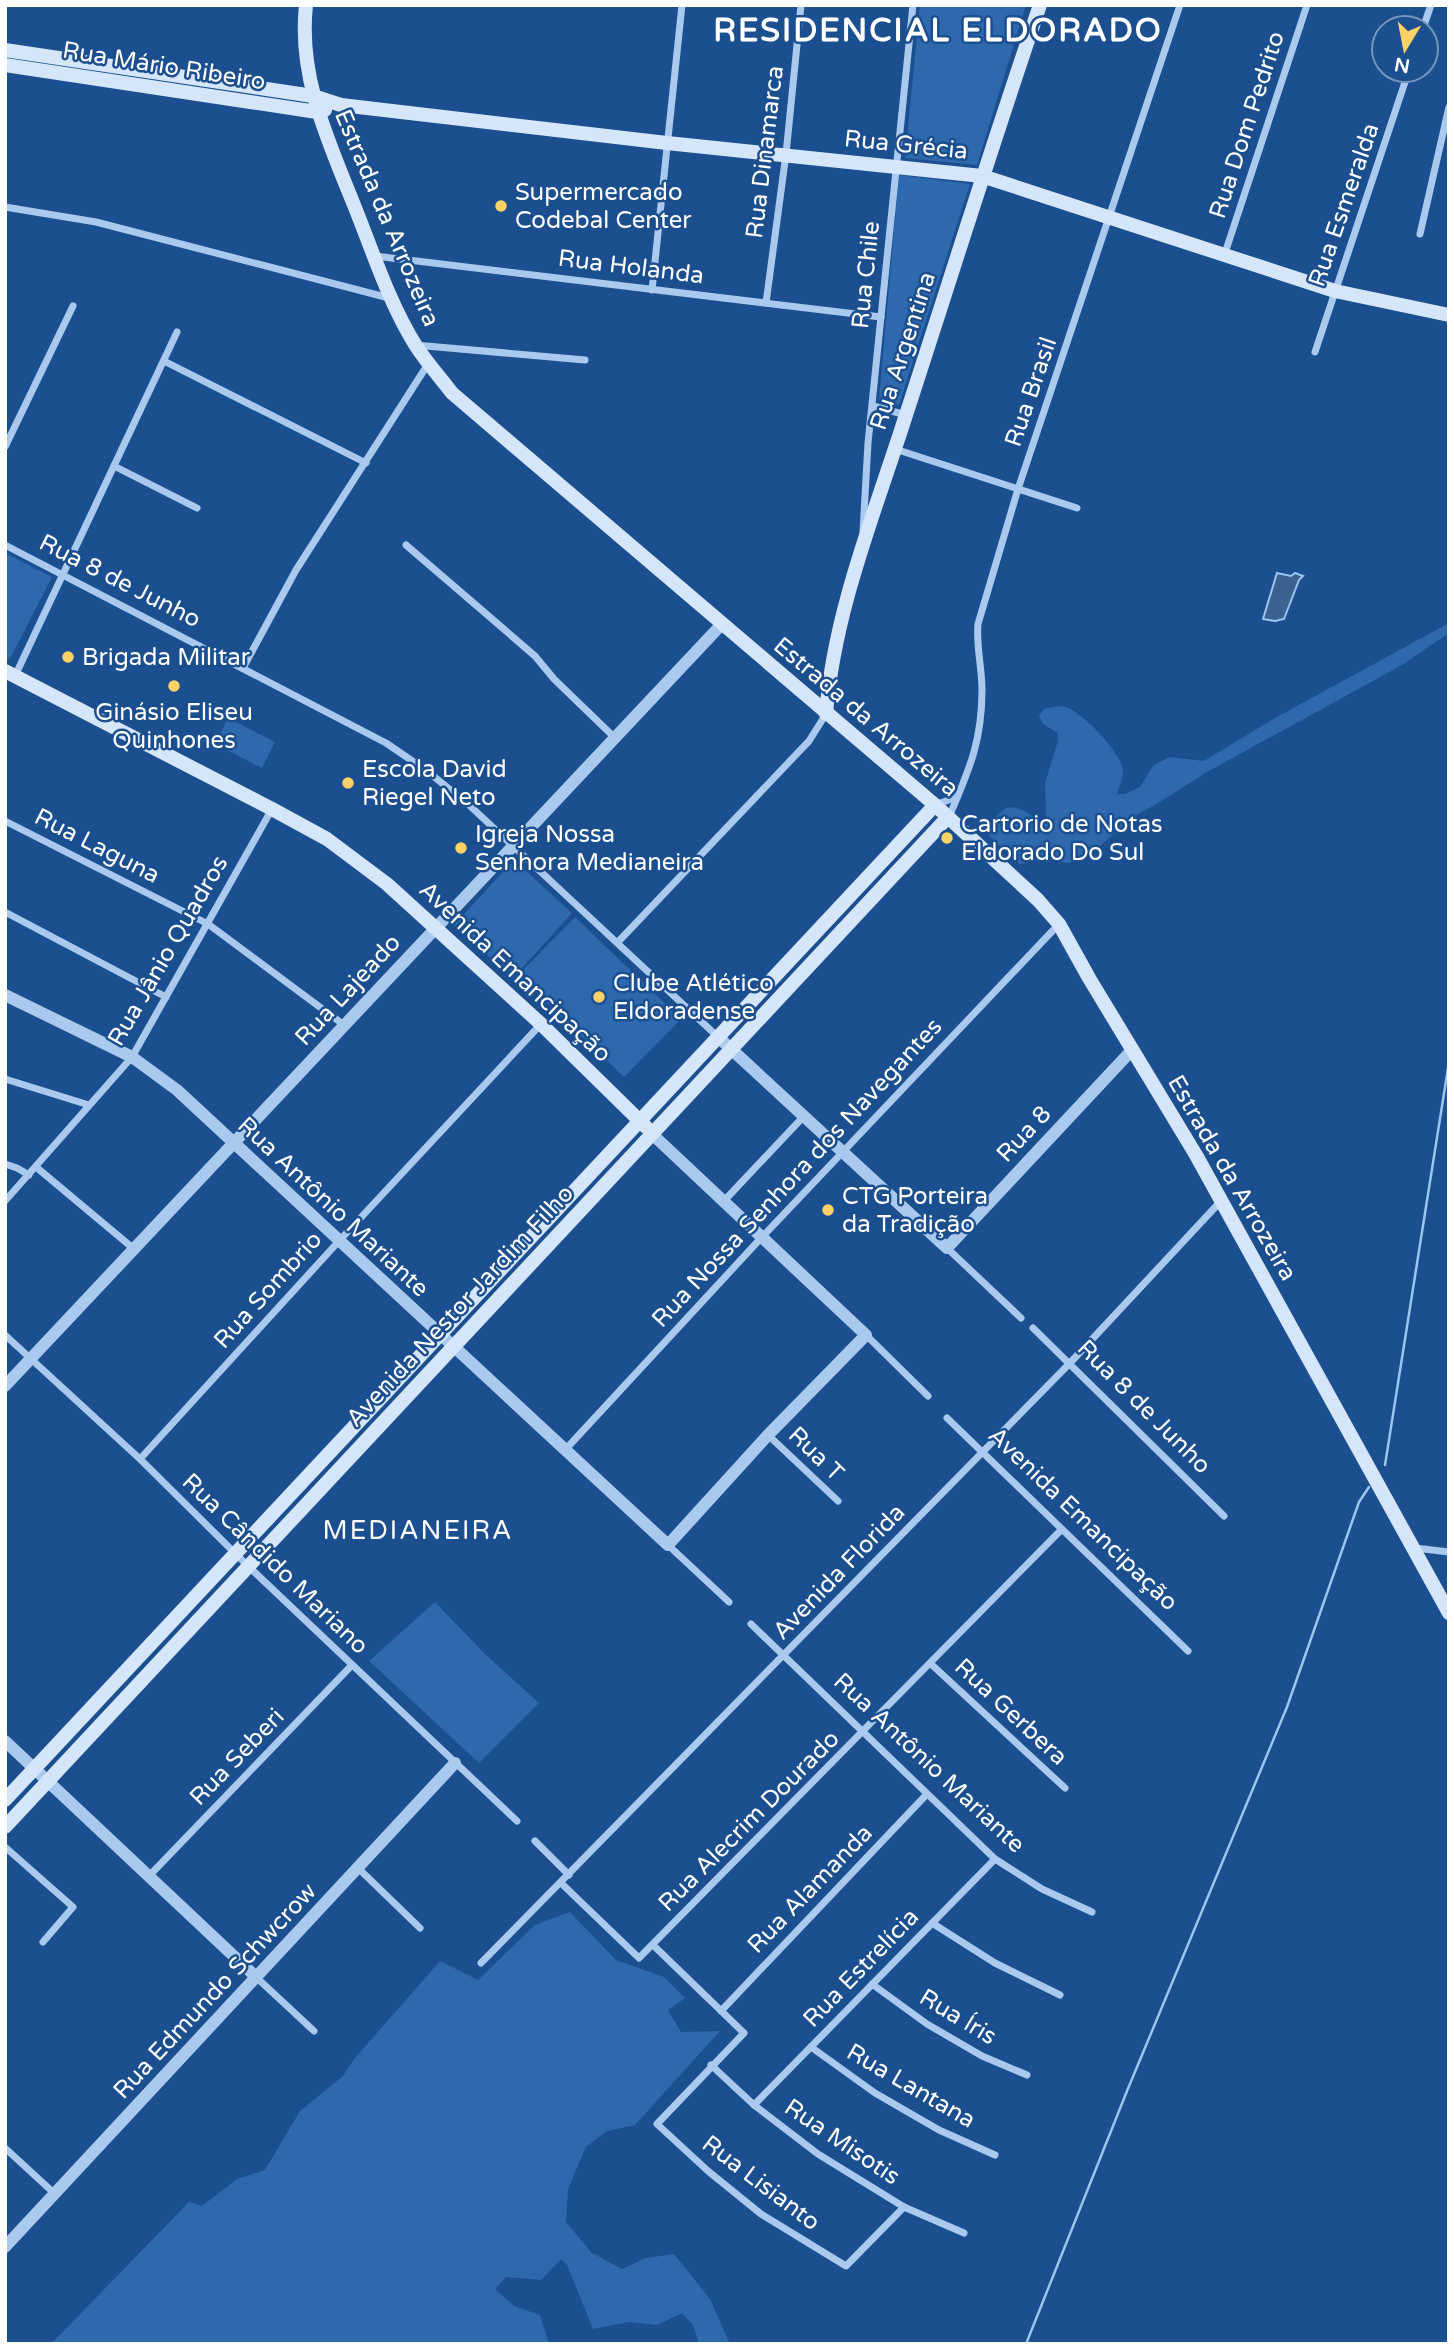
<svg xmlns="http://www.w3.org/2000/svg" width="1454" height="2349" font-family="'Varela Round',sans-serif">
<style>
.green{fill:#2e69ad}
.water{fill:#3c6290;stroke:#9cc4f0;stroke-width:2}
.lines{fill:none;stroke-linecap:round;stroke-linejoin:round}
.stream{stroke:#9cc4f0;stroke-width:2.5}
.minor{stroke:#a9c9ee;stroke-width:7}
.tertiary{stroke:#a9c9ee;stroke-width:12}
.secondary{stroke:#d6e6fa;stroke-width:14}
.poi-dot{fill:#ffd166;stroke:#1b4f8f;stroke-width:2.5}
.labels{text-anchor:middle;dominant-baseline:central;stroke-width:5;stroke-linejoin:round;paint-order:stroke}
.street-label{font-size:24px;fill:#fff;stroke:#1b4f8f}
.poi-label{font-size:24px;fill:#fff;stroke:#1b4f8f;text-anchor:start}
.neighbourhood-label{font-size:26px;letter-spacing:2px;fill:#fff;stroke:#1b4f8f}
.district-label{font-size:32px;font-weight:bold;letter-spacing:2px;fill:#fff;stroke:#1b4f8f}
</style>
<rect width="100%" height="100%" fill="#1b4f8f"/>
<g class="green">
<polygon points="920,5 1026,5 977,165 905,158"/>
<polygon points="899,175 970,184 899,405 879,400"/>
<polygon points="5,553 52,577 10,659 5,657"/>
<path d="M1449,623V633L1402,665L1207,772L1155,805L1138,814L1084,859L1068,863L1041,859L1020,864L989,836L987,823C993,820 997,816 1002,811C1015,801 1028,814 1040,821L1046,816L1045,783L1058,741V733L1043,724L1039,716L1044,709C1051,708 1059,705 1066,707C1082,712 1124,755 1123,772C1123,779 1119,787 1117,794H1125L1140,787L1153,766L1169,757L1204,761L1275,718Z"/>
<polygon points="228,718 275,742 262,768 215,744"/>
<polygon points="514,860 572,913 513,978 454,925"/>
<polygon points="575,917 681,1019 624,1077 518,975"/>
<polygon points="435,1602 484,1653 539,1703 479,1763 369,1661"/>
<polygon points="570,1912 616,1960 664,1977 685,1998 668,2010 681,2032 720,2031 635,2125 607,2131 586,2147 568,2189 566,2222 592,2253 622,2269 646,2258 674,2254 710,2299 730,2344 699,2344 693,2325 682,2313 657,2325 629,2322 593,2329 567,2265 561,2259 541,2280 506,2277 495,2289 514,2306 540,2315 549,2344 51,2344 189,2202 202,2206 237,2179 265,2170 300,2111 343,2076 354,2059 440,1961 478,1980 535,1925"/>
</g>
<polygon class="water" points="1277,573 1291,576 1295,573 1303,576 1299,580 1284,619 1275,621 1263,619"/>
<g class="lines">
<g class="stream">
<polyline points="1385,1465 1449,1062"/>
<polyline points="1026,2344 1127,2091 1287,1707 1359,1502 1369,1487"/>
</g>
<g class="minor">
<polyline points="1423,28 1431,5"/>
<polyline points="5,207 96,222 389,298"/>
<polyline points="1420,234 1449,107"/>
<polyline points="375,256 881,317"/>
<polyline points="1224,256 1307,5"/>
<polyline points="652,290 682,5"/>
<polyline points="766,303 786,154 801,5"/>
<polyline points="415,345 585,360"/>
<polyline points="1315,352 1409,70"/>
<polyline points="164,361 366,463"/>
<polyline points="873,406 906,415"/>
<polyline points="5,447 73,306"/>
<polyline points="895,449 1077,508"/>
<polyline points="114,466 197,508"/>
<polyline points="863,531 868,443 913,5"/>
<polyline points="5,545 386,743 427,771 469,805 718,1037"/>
<polyline points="406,545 535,656 554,679 614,737"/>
<polyline points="243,668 296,570 428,364"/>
<polyline points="15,676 177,332"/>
<polyline points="935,805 957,797"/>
<path d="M949,817C969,770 982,742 982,690C982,667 976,647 978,624L1018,489L1180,5"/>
<polyline points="5,821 208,924 344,1025"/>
<polyline points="5,912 166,997"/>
<polyline points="618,942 809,741 826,714"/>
<polyline points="5,1079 89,1105"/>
<polyline points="5,1164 17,1168 29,1175"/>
<polyline points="36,1167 134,1249"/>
<polyline points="5,1201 132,1057 272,809"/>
<polyline points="723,1202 804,1116"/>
<polyline points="947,1248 1021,1318"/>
<polyline points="1033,1328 1224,1516"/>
<polyline points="5,1335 140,1459 248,1566 517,1821"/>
<polyline points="866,1335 928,1396"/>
<polyline points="947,1418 1188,1651"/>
<polyline points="768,1435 838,1501"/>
<polyline points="565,1450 762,1237 1059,924"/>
<polyline points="140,1459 339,1241 541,1024"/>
<polyline points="668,1545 729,1602"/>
<polyline points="1415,1548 1449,1552"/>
<polyline points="751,1624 995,1859 1042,1889 1092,1912"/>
<polyline points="931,1664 1065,1788"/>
<polyline points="535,1841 569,1875"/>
<polyline points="5,1847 73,1907 43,1942"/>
<polyline points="358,1868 420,1928"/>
<polyline points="149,1876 352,1665"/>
<polyline points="561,1883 639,1958 1061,1530"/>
<polyline points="932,1923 995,1963 1060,1995"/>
<polyline points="653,1945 744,2033 657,2124 708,2171 761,2214 846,2266 904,2207"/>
<polyline points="481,1963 1070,1363 1220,1202"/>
<polyline points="256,1977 314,2031"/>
<polyline points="872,1984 927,2024 982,2056 1027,2075"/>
<polyline points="721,2011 927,1794"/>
<polyline points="811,2047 875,2093 939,2130 995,2155"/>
<polyline points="711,2065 754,2105 818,2154 904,2207 964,2233"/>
<polyline points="754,2105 995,1859"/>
<polyline points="5,2148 55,2194"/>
</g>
<g class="tertiary">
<polyline points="5,995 132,1057 177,1090 668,1545 768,1435 866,1335 652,1134"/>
<polyline points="718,1037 947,1248 1132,1050"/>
<polyline points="5,1386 722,624"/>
<polyline points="5,1741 256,1977"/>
<polyline points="5,2247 455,1763"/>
</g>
<g class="secondary">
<path d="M306,5C298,77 328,140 354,205C373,252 389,303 416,346C427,363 440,377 452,393L935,805L1038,900L1059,924L1089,978L1196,1155L1449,1613"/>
<polyline points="5,50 313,96 341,105 667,143 982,176 1335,291 1449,315"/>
<polyline points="5,65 317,112 325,110"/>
<polyline points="5,671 272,809 327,839 387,884 541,1024 646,1127"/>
<path d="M826,714C834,612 874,515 905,418C950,280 993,142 1040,5"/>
<polyline points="5,1800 935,805"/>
<polyline points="5,1827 948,817"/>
</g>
</g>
<g class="poi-dot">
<circle cx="501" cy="206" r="7"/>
<circle cx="68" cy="657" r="7"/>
<circle cx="174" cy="686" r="7"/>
<circle cx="348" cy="783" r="7"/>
<circle cx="947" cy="838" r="7"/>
<circle cx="461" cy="848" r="7"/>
<circle cx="599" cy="997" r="7"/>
<circle cx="828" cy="1210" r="7"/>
</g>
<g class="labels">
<g class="street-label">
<text transform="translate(164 66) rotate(9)">Rua Mário Ribeiro</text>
<text transform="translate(1247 125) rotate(-72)">Rua Dom Pedrito</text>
<text transform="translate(906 145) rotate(6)">Rua Grécia</text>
<text transform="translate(765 152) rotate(-83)">Rua Dinamarca</text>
<text transform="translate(1344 205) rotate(-71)">Rua Esmeralda</text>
<text transform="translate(387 218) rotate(67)">Estrada da Arrozeira</text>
<text transform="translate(631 267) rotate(7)">Rua Holanda</text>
<text transform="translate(866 275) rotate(-84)">Rua Chile</text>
<text transform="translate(903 351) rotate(-72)">Rua Argentina</text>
<text transform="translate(1031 392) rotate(-71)">Rua Brasil</text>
<text transform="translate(120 581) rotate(27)">Rua 8 de Junho</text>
<text transform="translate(866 717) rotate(40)">Estrada da Arrozeira</text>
<text transform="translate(97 846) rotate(27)">Rua Laguna</text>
<text transform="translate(168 951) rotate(-60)">Rua Jânio Quadros</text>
<text transform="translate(515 972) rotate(43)">Avenida Emancipação</text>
<text transform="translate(348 990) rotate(-47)">Rua Lajeado</text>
<text transform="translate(1024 1134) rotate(-47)">Rua 8</text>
<text transform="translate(797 1173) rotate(-47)">Rua Nossa Senhora dos Navegantes</text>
<text transform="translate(1232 1178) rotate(60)">Estrada da Arrozeira</text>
<text transform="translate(333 1207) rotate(43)">Rua Antônio Mariante</text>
<text transform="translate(268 1290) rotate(-48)">Rua Sombrio</text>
<text transform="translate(460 1306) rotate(-47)">Avenida Nestor Jardim Filho</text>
<text transform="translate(1144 1407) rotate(45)">Rua 8 de Junho</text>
<text transform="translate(816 1454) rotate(44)">Rua T</text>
<text transform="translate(1083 1519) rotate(44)">Avenida Emancipação</text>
<text transform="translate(275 1564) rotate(44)">Rua Cândido Mariano</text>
<text transform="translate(839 1572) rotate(-46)">Avenida Florida</text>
<text transform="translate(1011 1712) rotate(43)">Rua Gerbera</text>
<text transform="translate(237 1757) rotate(-46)">Rua Seberi</text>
<text transform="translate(929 1763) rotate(43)">Rua Antônio Mariante</text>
<text transform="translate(749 1821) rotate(-45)">Rua Alecrim Dourado</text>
<text transform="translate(810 1889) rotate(-46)">Rua Alamanda</text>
<text transform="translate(861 1968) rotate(-46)">Rua Estrelícia</text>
<text transform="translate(215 1991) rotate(-47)">Rua Edmundo Schwcrow</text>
<text transform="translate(958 2017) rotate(31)">Rua Íris</text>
<text transform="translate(911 2086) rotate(30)">Rua Lantana</text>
<text transform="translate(842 2142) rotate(34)">Rua Misotis</text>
<text transform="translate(761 2183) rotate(37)">Rua Lisianto</text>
</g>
<g class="poi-label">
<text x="515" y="192">Supermercado<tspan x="515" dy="28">Codebal Center</tspan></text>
<text x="82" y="657">Brigada Militar</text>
<text x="174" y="712" text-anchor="middle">Ginásio Eliseu<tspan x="174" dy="28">Quinhones</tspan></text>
<text x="362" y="769">Escola David<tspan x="362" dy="28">Riegel Neto</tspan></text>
<text x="961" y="824">Cartorio de Notas<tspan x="961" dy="28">Eldorado Do Sul</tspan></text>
<text x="475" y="834">Igreja Nossa<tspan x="475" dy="28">Senhora Medianeira</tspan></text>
<text x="613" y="983">Clube Atlético<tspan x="613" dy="28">Eldoradense</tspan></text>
<text x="842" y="1196">CTG Porteira<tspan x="842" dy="28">da Tradição</tspan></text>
</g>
<g class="neighbourhood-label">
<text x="418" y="1530">MEDIANEIRA</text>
</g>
<g class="district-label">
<text x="938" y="31">RESIDENCIAL ELDORADO</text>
</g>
</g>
<rect width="1454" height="2349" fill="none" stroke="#ffffff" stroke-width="14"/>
<g transform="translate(1405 49) rotate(190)"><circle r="33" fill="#1b4f8f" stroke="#7695bc" stroke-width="2"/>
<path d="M0-5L12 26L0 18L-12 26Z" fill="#ffd166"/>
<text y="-10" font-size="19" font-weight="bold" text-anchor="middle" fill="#ffffff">N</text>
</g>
</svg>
